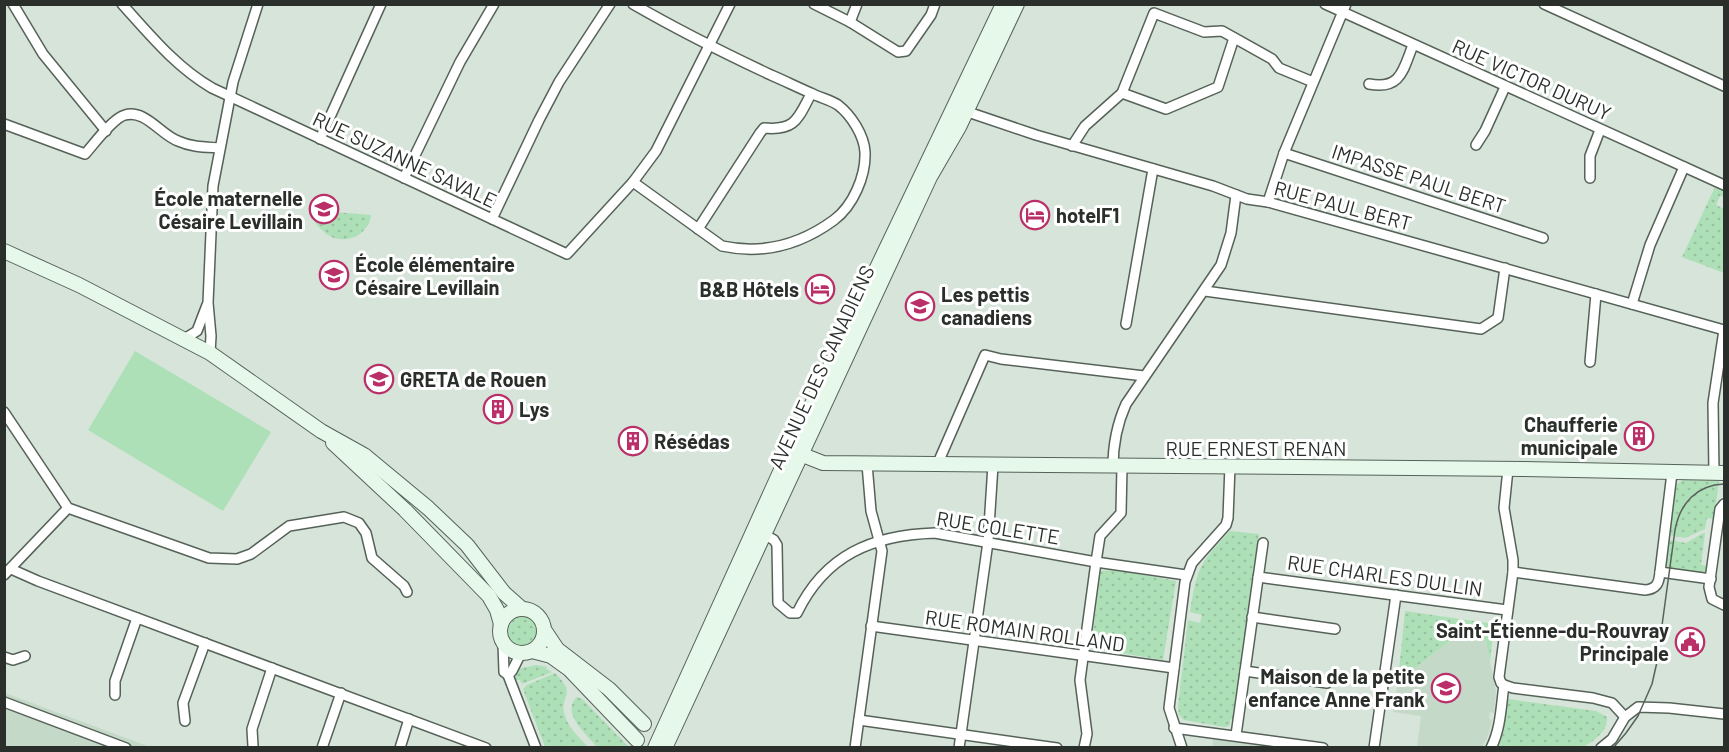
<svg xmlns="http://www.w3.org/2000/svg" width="1729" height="752" font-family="Barlow,sans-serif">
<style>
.built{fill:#c5d9c9}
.grass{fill:url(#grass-dots)}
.garden{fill:#aee0b8}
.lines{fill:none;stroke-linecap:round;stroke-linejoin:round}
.street-casing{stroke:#566258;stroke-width:12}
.secondary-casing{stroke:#566258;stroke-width:16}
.street{stroke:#fff;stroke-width:9}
.secondary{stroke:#e5f8e9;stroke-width:14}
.tram{stroke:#59615b;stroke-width:1.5}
.labels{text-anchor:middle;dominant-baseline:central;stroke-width:6;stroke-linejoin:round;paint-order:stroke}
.street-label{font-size:20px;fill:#2a2f2b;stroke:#fff}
.poi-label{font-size:20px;font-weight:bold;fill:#2a2f2b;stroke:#fff;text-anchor:start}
</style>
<defs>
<pattern id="grass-dots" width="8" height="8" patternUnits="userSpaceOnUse" patternTransform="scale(1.5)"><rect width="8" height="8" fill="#aee0b8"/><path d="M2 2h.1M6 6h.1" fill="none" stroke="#96c09e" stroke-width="1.8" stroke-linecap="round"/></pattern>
</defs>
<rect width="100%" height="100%" fill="#d6e4d9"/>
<g class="built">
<polygon points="1467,632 1483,637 1486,642 1496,692 1494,713 1490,712 1489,719 1492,720 1488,736 1482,747 1417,747 1421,716 1393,712 1398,681 1459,634"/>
<polygon points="5,693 150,747 5,747"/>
<polygon points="1214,736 1282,747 1212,748"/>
</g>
<g class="grass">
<polygon points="1715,187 1724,191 1724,197 1720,196 1716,205 1724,209 1724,273 1682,257"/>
<path d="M309,210L371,215C369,235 345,246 328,235C320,230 314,221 309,214Z"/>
<polygon points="1683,480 1719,481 1714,519 1707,518 1705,529 1685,538 1669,535 1677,484"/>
<path d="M1230,531L1259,534L1234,720L1231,719L1229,726L1224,727L1184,720L1179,715L1178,706L1188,620L1200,623L1202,615L1190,612C1197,568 1199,564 1230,531Z"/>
<polygon points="1703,533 1705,533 1701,565 1708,566 1706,571 1699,573 1668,567 1666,561 1669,540 1686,543"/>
<polygon points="1116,570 1176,581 1163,660 1091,648 1101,571"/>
<polygon points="1405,611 1494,624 1490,662 1486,642 1483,637 1475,633 1459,634 1398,681"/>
<circle cx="522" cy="631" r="16"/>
<polygon points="536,665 547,667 546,669 552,672 522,684 520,680 515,680 517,669"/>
<path d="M555,673C579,697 558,694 565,716C569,729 580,738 588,747H545L523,689L527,685Z"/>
<path d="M577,697L582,699L629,747H597C587,735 560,712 577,697Z"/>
<path d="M1508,699L1596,711L1607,717C1608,732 1594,740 1584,747H1497L1503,732Z"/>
</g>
<polygon class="garden" points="135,351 271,432 223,511 88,430"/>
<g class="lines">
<g class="street-casing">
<g id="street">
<polyline points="13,4 43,54 106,131"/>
<path d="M122,4C150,35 176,67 212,88L567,254L633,182L656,151L730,4"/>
<polyline points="814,4 850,22 898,52 906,51 931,15 935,4"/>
<polyline points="1325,4 1724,185"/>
<polyline points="1544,4 1724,86"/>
<polyline points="850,22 857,4"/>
<path d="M1369,84C1401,90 1403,70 1413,45"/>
<polyline points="1122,93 1166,109 1218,87 1234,38"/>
<polyline points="962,110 1036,135 1213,186 1247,199 1268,202 1724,330"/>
<path d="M4,124L85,154C94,144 113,118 125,115C145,109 161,135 178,141C191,147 205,147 219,148"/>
<polyline points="320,139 381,4"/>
<polyline points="1476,145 1485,131 1505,87"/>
<polyline points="1072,146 1085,126 1122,93 1154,13 1204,32 1222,31 1272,59 1279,68 1313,82"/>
<polyline points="1284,153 1543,238"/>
<polyline points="404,178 460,62 494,4"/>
<polyline points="1590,178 1590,156 1600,130"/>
<path d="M633,182L722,246C764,255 800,245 834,220C853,206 866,176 865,152C864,135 851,115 838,105C831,100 821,98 813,94C799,88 785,81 771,75C724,53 678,30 633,4"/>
<polyline points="1268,202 1284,153 1346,4"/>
<polyline points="492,219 539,120 559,82 610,4"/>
<path d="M698,229L760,133L764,128C796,131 798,118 811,94"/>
<polyline points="1205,291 1481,329 1498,318 1505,268"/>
<polyline points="1632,304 1650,245 1684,167"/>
<polyline points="1126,324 1153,169"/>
<polyline points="184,339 197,331 207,305"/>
<polyline points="210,353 211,336 208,303 213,186 233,82 258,4"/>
<polyline points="1590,362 1596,294"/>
<polyline points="4,412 68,508 209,558 237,559 251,554 289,526 344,517 359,523 366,533 372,558 404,586 407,592"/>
<polyline points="937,465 985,355 1001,359 1144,376"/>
<path d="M1113,467C1113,445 1117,424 1126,404L1221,265L1231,233L1236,195"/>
<polyline points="1714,473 1713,403 1724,330"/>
<polyline points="1724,504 1720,509 1709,587 1712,599 1724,605"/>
<path d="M765,535L774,540L777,545L778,603L790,613H797C825,555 872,535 935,533L1096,562L1186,575"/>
<polyline points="11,569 38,581 486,748"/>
<path d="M1513,572L1645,590C1657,589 1659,583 1660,572L1672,473"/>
<polyline points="1660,572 1711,579"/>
<polyline points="4,575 68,508"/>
<polyline points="1258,577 1507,610"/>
<polyline points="1252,617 1335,629"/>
<polyline points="871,626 1174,668"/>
<polyline points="503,643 504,672 508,675 536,748"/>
<polyline points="4,657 13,660 25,656"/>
<polyline points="1245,671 1327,683"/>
<polyline points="508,675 512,671 521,653"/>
<polyline points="1504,685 1513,688 1593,698 1612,703 1625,717"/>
<polyline points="115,695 115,681 137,618"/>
<polyline points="4,702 126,748"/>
<polyline points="859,720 1057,748"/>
<polyline points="185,721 183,703 205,643"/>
<polyline points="1174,728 1323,748"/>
<polyline points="1236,735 1263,543"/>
<polyline points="253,746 252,729 272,668"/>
<polyline points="322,748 341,693"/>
<polyline points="400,748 409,719"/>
<polyline points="855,748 882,551 871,511 867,464"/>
<polyline points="959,748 988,542 993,465"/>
<polyline points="1084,748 1087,734 1080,680 1096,562 1100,536 1121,513 1122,467"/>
<polyline points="1182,748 1169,708 1185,582 1192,563 1226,525 1228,518 1230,466"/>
<polyline points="1374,748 1396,595"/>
<path d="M1491,748C1501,728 1501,706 1504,685L1501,683L1499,677L1513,572V560L1504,508L1508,469"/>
<polyline points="1601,748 1612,739 1625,717 1638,707 1669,708 1724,714"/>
</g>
</g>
<g class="secondary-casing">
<g id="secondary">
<polyline points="4,251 79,285 210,353 321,431 364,455 428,508 467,545 504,593 522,609"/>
<polyline points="333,443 405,510 489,596 497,610 501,624"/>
<polyline points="790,450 823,463 1524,469 1724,473"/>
<circle cx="522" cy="631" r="22"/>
<polyline points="545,631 557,649 609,689 644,724"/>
<polyline points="532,651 551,656 569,669 637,740"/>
<polyline points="655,748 790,450 1003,4"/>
<polyline points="665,748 930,177 959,127 1017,4"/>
</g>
</g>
<use href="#street" class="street"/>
<use href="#secondary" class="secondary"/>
<path class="tram" d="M1613,748L1626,733L1638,716L1652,684L1657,662L1675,530C1680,503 1697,485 1724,484"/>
</g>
<defs>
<g id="school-ring" transform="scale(1.5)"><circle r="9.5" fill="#fff" stroke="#ba2f68" stroke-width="1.5"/><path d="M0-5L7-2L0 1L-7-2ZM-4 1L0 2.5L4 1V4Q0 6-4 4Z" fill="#ba2f68"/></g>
<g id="hotel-ring" transform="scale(1.5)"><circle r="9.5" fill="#fff" stroke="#ba2f68" stroke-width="1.5"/><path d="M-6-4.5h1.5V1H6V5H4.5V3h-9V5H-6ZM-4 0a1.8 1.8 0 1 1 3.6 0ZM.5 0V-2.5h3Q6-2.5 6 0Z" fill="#ba2f68"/></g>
<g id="university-ring" transform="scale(1.5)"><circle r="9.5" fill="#fff" stroke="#ba2f68" stroke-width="1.5"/><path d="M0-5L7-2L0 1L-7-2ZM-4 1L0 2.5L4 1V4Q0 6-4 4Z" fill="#ba2f68"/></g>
<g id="building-ring" transform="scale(1.5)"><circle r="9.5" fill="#fff" stroke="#ba2f68" stroke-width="1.5"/><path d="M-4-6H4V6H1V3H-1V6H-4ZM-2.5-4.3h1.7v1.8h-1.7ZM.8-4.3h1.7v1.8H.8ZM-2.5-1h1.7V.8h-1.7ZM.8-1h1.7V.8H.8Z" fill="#ba2f68"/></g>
<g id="civic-ring" transform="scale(1.5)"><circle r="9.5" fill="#fff" stroke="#ba2f68" stroke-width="1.5"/><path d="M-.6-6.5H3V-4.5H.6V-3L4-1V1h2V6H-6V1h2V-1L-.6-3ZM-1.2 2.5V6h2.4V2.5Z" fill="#ba2f68"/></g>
</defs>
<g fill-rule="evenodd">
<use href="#school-ring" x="324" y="209"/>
<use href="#hotel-ring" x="1035" y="215"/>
<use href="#school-ring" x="334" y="275"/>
<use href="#hotel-ring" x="820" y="289"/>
<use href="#school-ring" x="920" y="306"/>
<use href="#university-ring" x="379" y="379"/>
<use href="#building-ring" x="498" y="409"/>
<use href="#building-ring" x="1639" y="436"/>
<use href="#building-ring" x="633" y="441"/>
<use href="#civic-ring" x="1690" y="642"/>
<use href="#school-ring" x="1446" y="688"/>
</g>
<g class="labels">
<g class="street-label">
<text transform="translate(1532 79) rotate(24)">RUE VICTOR DURUY</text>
<text transform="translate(405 159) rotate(25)">RUE SUZANNE SAVALE</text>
<text transform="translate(1419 178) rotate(18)">IMPASSE PAUL BERT</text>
<text transform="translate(1343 205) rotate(15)">RUE PAUL BERT</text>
<text transform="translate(821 367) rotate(-65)">AVENUE DES CANADIENS</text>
<text x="1256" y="448">RUE ERNEST RENAN</text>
<text transform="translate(998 527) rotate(9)">RUE COLETTE</text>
<text transform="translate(1385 575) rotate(8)">RUE CHARLES DULLIN</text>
<text transform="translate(1025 630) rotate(8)">RUE ROMAIN ROLLAND</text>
</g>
<g class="poi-label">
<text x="303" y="198" text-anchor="end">École maternelle<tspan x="303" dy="23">Césaire Levillain</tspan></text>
<text x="1056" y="215">hotelF1</text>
<text x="355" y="264">École élémentaire<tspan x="355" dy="23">Césaire Levillain</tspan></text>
<text x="799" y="289" text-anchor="end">B&amp;B Hôtels</text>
<text x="941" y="294">Les pettis<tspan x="941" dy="23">canadiens</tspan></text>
<text x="400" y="379">GRETA de Rouen</text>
<text x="519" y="409">Lys</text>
<text x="1618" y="424" text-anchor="end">Chaufferie<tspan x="1618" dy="23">municipale</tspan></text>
<text x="654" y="441">Résédas</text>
<text x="1669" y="630" text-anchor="end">Saint-Étienne-du-Rouvray<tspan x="1669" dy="23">Principale</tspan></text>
<text x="1425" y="676" text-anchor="end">Maison de la petite<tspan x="1425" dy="23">enfance Anne Frank</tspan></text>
</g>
</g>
<rect width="1729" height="752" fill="none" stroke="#2a2f2b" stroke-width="12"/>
</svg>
